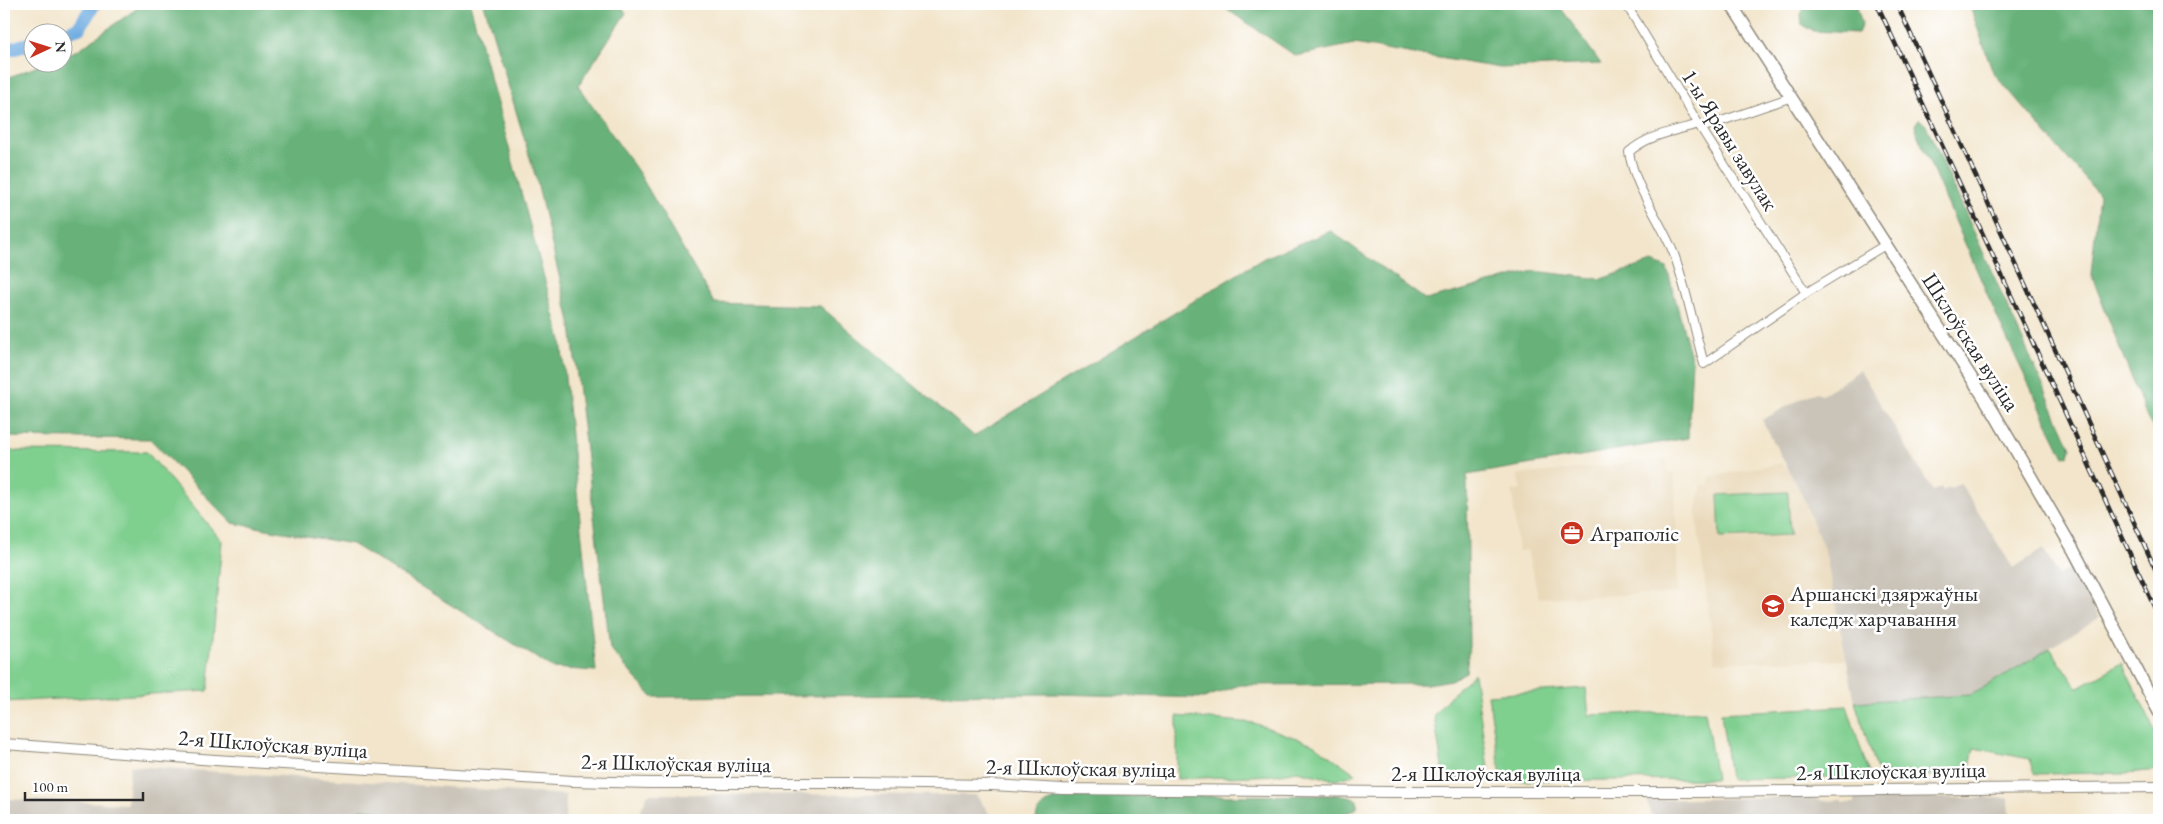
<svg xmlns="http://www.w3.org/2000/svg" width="2163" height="824" font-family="'EB Garamond',serif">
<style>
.built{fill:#e9d9ba}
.industrial{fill:#c9c3b8}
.green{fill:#7fcf8f;stroke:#557d5d}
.forest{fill:#67b27a;stroke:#496e52}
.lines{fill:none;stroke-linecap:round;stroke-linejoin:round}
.river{stroke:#6face1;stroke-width:14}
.street-casing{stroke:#8e887b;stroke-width:10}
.secondary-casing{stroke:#8e887b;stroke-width:12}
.primary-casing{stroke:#8e887b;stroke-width:14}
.street{stroke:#fff;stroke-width:8}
.secondary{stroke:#fff;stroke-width:10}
.primary{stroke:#fff;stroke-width:11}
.rail-casing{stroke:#2b2b2b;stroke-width:4.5}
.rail{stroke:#fff;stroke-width:2.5;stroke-dasharray:8;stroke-linecap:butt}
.labels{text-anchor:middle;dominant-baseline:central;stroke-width:5;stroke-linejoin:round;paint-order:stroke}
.street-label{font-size:22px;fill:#2b2b2b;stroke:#fff}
.poi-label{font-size:22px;fill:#2b2b2b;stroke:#fff;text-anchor:start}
</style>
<rect width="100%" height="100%" fill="#fff"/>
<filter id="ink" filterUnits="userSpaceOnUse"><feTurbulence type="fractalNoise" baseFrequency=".02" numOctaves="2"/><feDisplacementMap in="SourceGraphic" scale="10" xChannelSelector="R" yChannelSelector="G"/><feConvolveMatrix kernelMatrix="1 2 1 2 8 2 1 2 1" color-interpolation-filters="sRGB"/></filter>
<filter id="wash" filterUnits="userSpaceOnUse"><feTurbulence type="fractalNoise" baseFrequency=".0096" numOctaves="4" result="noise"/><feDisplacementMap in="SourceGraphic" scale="20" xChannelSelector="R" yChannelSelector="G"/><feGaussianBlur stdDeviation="1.12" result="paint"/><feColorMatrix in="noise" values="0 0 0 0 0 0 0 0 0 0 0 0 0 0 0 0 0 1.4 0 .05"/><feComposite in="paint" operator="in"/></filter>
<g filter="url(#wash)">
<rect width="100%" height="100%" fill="#f2e5cb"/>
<g class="built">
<polygon points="1667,459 1668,473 1675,475 1678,593 1539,598 1527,550 1518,551 1512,491 1521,490 1517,475"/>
<polygon points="1781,463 1788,470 1800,491 1826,551 1848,660 1715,662 1696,513 1702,485 1709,485 1709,477"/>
</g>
<g class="industrial">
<polygon points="1860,370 1933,491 1941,487 1943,491 1949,487 1950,489 1960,483 2013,568 2043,549 2058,575 2071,568 2099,618 1971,695 1855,702 1825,551 1800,491 1762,420 1806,396 1815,393 1822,395"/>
<polygon points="130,766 566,795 565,820 4,820 4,799 127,804"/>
<polygon points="648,794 976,795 994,820 636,820"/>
<polygon points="1807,797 1822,801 1842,800 1842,803 1855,803 1855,798 2008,798 2009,820 1654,820 1646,800"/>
</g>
<g class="green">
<polygon points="4,451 147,452 222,541 208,691 4,702"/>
<polygon points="1788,492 1790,535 1720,538 1718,495"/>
<polygon points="2050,648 2077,688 2122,663 2159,739 2159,770 2126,773 2034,774 2029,759 1974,748 1968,775 1879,776 1855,702 1971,695"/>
<polygon points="1474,674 1490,781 1444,780 1434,715 1450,696"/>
<polygon points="1586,688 1589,715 1705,711 1716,779 1502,781 1488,695"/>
<polygon points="1847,706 1870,777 1730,779 1721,713"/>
<polygon points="1177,716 1254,723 1313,744 1356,774 1336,780 1297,771 1275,775 1177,779"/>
<polygon points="361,809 375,810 379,813 380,820 351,820"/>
</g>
<g class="forest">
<polygon points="143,4 470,4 561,340 596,671 553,668 352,544 232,523 150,439 4,437 4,79 46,63 62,62 63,56 78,50"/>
<polygon points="484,4 619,4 626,13 578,86 639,173 714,303 820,306 974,436 1264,258 1331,231 1426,300 1534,271 1601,279 1652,262 1667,268 1692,361 1688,438 1467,475 1469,646 1466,672 1451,680 1428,684 1240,685 1204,698 1055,694 652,697 610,649 571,326 536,178"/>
<polygon points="1219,4 1558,4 1601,64 1500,68 1354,44 1296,56"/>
<polygon points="1806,4 1856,4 1862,24 1858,33 1813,31 1802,25 1801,15"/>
<polygon points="1969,4 2159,4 2159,438 2147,418 2091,274 2099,195 1993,72"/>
<polygon points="1919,119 1926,125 2071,448 2069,456 2064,457 2006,337 1918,136 1915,125"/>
<path d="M1344,795L1357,800V808L1334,820H1036C1037,804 1052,800 1065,797Z"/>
</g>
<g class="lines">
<g class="river">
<polyline points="62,34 79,28 94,4"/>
<polyline points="4,51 32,43"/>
</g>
</g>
</g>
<g filter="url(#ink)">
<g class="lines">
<g class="street-casing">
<g id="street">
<polyline points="1626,4 1701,128 1806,293"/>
<path d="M1699,124C1675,131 1648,135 1629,152C1635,190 1662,221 1675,257C1687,291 1694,328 1704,364L1806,293L1885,245"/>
<polyline points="1701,128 1792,97"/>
</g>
</g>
<g class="secondary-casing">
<polyline id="secondary" points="4,744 215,760 574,781 649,783 855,783 991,785 1062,789 1390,792 1698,792 2159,787"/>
</g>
<g class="primary-casing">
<polyline id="primary" points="1731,4 1994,413 2074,551 2159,712"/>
</g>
<use href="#street" class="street"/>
<use href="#secondary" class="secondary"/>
<use href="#primary" class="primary"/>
<g class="rail-casing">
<g id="rail">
<polyline points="1877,4 2159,617"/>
<polyline points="1897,4 2159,577"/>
</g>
</g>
<use href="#rail" class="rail"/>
</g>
</g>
<defs>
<g id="office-disc" transform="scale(1.25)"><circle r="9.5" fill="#c8321e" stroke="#fff"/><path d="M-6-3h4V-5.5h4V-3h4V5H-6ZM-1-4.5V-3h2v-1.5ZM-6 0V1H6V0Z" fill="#fff"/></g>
<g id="university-disc" transform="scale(1.25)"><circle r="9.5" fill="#c8321e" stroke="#fff"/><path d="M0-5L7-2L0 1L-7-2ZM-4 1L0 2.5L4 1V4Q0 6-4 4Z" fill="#fff"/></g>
</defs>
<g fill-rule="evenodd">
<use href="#office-disc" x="1572" y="533"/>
<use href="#university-disc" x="1773" y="606"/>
</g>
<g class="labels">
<g class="street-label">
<text transform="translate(1730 140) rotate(58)">1-ы Яравы завулак</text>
<text transform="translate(1971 342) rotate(57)">Шклоўская вуліца</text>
<text transform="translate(273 744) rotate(4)">2-я Шклоўская вуліца</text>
<text transform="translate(676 763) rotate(1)">2-я Шклоўская вуліца</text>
<text transform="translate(1081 768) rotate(1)">2-я Шклоўская вуліца</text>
<text transform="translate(1891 771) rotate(-1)">2-я Шклоўская вуліца</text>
<text x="1486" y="773">2-я Шклоўская вуліца</text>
</g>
<g class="poi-label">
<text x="1590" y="533">Аграполіс</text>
<text x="1790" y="593">Аршанскі дзяржаўны<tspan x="1790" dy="25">каледж харчавання</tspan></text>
</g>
</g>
<rect width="2163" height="824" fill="none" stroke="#fff" stroke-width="20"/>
<g transform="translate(48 48) rotate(86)"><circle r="24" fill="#ffffff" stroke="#aaaaaa"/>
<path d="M0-4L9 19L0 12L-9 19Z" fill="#c8321e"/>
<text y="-8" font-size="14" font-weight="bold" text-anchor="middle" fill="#2b2b2b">N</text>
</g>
<path d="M25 792v8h118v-8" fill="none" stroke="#2b2b2b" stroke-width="2.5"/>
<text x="32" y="792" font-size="15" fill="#2b2b2b" stroke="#ffffff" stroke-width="4" paint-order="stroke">100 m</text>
</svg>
